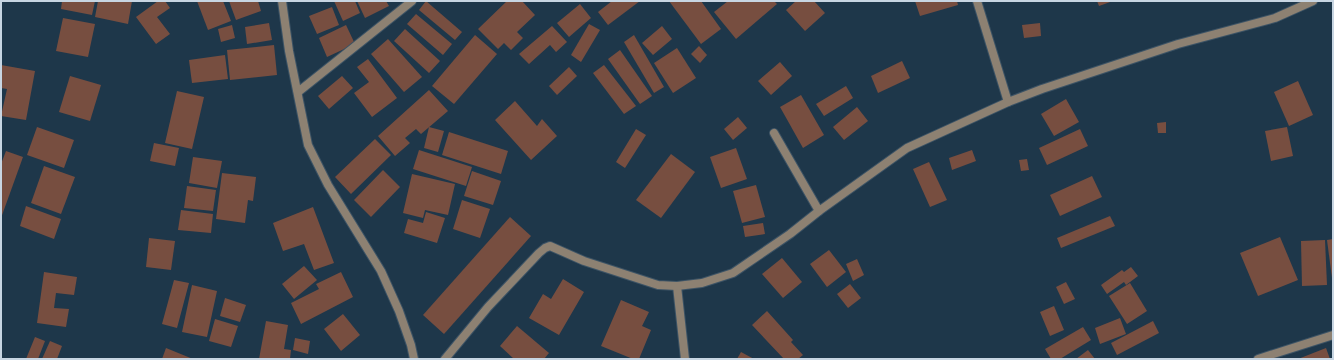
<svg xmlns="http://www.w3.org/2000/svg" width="1334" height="360" font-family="Quicksand,sans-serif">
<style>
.building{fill:#774e40}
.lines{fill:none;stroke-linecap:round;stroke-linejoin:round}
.minor-casing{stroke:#3c5365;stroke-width:10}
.minor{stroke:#8d8172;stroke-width:8}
</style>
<rect width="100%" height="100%" fill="#1e374a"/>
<g class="building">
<polygon points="62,1 95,1 92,15 61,9"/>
<polygon points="98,1 132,1 128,24 95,17"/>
<polygon points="158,1 165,1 170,8 157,17 170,34 156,44 136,17"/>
<polygon points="197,1 223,1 231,21 208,30"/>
<polygon points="229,1 258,1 261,11 236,20"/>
<polygon points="334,1 355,1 360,13 343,21"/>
<polygon points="357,1 386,1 389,6 365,18"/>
<polygon points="426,1 462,32 455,40 419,10"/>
<polygon points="507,1 522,1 535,15 517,32 523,38 511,50 504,43 498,49 478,29"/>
<polygon points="612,1 640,1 608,25 598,12"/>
<polygon points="669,1 701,1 721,29 701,44"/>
<polygon points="728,1 774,1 777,4 736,39 714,12"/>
<polygon points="796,1 814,1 825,13 805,31 786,10"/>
<polygon points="915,1 957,1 958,5 920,16"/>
<polygon points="1097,1 1113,1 1099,6"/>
<polygon points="580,4 591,18 569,37 557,23"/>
<polygon points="332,7 339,25 317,34 309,16"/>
<polygon points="416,14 452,44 443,55 407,24"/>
<polygon points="63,18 95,24 88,57 56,51"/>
<polygon points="269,23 272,40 247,44 245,27"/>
<polygon points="1040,23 1041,36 1024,38 1022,25"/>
<polygon points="589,24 600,30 581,62 571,55"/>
<polygon points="232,25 235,38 221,42 218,29"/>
<polygon points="346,25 355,44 327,57 319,38"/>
<polygon points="552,26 567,42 556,52 550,45 529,64 519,54"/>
<polygon points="662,26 672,39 653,55 642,43"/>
<polygon points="405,29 440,61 429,73 394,41"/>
<polygon points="475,35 497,54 454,104 432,86"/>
<polygon points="634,35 664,87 654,93 624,42"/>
<polygon points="388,39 422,77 404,92 371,54"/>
<polygon points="274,45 277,75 230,80 227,50"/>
<polygon points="699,46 707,55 700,63 691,54"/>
<polygon points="677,48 696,78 673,93 654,63"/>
<polygon points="620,50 652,96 640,104 608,59"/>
<polygon points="225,55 228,79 192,83 189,60"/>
<polygon points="368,59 397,98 372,117 354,93 369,82 357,67"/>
<polygon points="902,61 910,78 878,93 871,76"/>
<polygon points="780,62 792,76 771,95 758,81"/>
<polygon points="1,65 35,71 26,120 1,116 7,89 1,88"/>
<polygon points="604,65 636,106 624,114 593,73"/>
<polygon points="569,67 577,76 557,95 549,86"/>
<polygon points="70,76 101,85 90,121 59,112"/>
<polygon points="342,76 353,88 329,109 318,96"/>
<polygon points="1298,81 1313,115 1289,126 1274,92"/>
<polygon points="846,86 853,98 824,116 816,104"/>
<polygon points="429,90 448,111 421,134 416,129 405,138 410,143 395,156 378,136"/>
<polygon points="177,91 204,97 192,149 165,143"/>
<polygon points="801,95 824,135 803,148 780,107"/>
<polygon points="1066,99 1079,122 1054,136 1041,114"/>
<polygon points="515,101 537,126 542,119 557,136 531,160 495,120"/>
<polygon points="857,107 868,121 844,140 833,127"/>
<polygon points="738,117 747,128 733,140 724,129"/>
<polygon points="1166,122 1166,133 1158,133 1157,123"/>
<polygon points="37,127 74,140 64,168 27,155"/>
<polygon points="429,127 444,131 438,152 424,148"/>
<polygon points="1287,127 1293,156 1271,161 1265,131"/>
<polygon points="636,129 646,135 625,168 616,162"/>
<polygon points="1080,129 1088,146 1047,165 1039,148"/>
<polygon points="449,132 508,151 501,174 442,155"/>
<polygon points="375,139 391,155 351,194 335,177"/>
<polygon points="154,143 179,148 175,166 150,161"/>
<polygon points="736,148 747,179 721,188 710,157"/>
<polygon points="419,150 472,167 466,186 413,169"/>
<polygon points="972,150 976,161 952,170 949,158"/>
<polygon points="6,151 23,157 1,218 1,164"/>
<polygon points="671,154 695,172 661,218 636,200"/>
<polygon points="193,157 222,161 217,188 189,183"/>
<polygon points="1027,159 1029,170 1021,171 1019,160"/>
<polygon points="929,162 947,200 930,207 913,169"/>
<polygon points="44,166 75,177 61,214 31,203"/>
<polygon points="383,170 400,187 371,217 354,200"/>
<polygon points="472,171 501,181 493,205 464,196"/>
<polygon points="222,173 256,177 253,201 248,200 245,223 216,219"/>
<polygon points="412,174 455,184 448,215 425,210 423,218 403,213"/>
<polygon points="1092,176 1102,197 1060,216 1050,195"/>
<polygon points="756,185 765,217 742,223 733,191"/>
<polygon points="187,186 216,190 213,211 184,208"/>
<polygon points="462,200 490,209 480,238 453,229"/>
<polygon points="26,206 61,219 54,239 20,226"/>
<polygon points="313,207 334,263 314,270 304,244 283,251 273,223"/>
<polygon points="181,210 213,214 211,233 178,230"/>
<polygon points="426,212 445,218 437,243 404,233 408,219 423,223"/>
<polygon points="1110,216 1115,226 1061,248 1057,238"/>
<polygon points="510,217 531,236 444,334 423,315"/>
<polygon points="763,223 765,234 745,237 743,226"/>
<polygon points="1280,237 1298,280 1258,296 1240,253"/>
<polygon points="149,238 175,241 171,270 146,267"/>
<polygon points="1333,239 1333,278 1332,278 1327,240"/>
<polygon points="1325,240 1327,285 1302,286 1301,241"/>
<polygon points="829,250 846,272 827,287 810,264"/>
<polygon points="782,258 802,282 783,298 762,274"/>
<polygon points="857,259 864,275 853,281 846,264"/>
<polygon points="304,266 317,280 294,299 282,284"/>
<polygon points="1131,267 1138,276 1126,285 1124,282 1107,294 1101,285 1122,270 1124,272"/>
<polygon points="44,272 77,277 74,295 56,293 54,308 69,309 66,327 37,323"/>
<polygon points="341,272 353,297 301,324 291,303 319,289 316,284"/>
<polygon points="563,279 584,292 559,335 529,318 543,294 551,299"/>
<polygon points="174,280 189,283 177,328 162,324"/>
<polygon points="1066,282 1075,299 1064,304 1056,287"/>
<polygon points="1130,283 1147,311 1127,324 1109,296"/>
<polygon points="850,284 861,298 848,308 837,294"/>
<polygon points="192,285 217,291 207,337 182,332"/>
<polygon points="225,298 246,305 240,322 220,316"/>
<polygon points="621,300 649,312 642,326 651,330 639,359 633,359 601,346"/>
<polygon points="1054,306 1064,330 1050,336 1040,312"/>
<polygon points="767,311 793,340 791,342 803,355 798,359 784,359 752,325"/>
<polygon points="343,314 360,335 341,351 324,329"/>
<polygon points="1120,318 1126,334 1100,344 1095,328"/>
<polygon points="215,319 238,326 231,347 209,341"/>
<polygon points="266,321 288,325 284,349 291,350 290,359 259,359"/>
<polygon points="1153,321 1159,333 1117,355 1111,343"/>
<polygon points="517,326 549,353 544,359 514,359 500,346"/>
<polygon points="1083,327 1091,340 1060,359 1051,359 1045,349"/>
<polygon points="35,337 45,341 38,359 26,359"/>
<polygon points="295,338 310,341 308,354 293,350"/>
<polygon points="50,341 62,346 57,359 42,359"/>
<polygon points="166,348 193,359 162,359"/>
<polygon points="1326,348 1330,359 1298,359"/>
<polygon points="1088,350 1095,359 1076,359"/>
<polygon points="741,352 754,359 737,359"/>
</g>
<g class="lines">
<g class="minor-casing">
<g id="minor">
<polyline points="282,1 289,51 308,145 328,185 381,271 399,311 411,345 414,359"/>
<polyline points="977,1 1008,102"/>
<polyline points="298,92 412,1"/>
<polyline points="819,211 907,148 1008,102 1042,89 1178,44 1275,18 1313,1"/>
<polyline points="677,286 685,359"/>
<polyline points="445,359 488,307 539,253 545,248 550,246 584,261 658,285 677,286 702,283 733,273 790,234 819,211 774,133"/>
<polyline points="1258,359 1333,335"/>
</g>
</g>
<use href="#minor" class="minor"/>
</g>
<rect width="1334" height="360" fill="none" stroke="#c7d5e2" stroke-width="4"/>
</svg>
